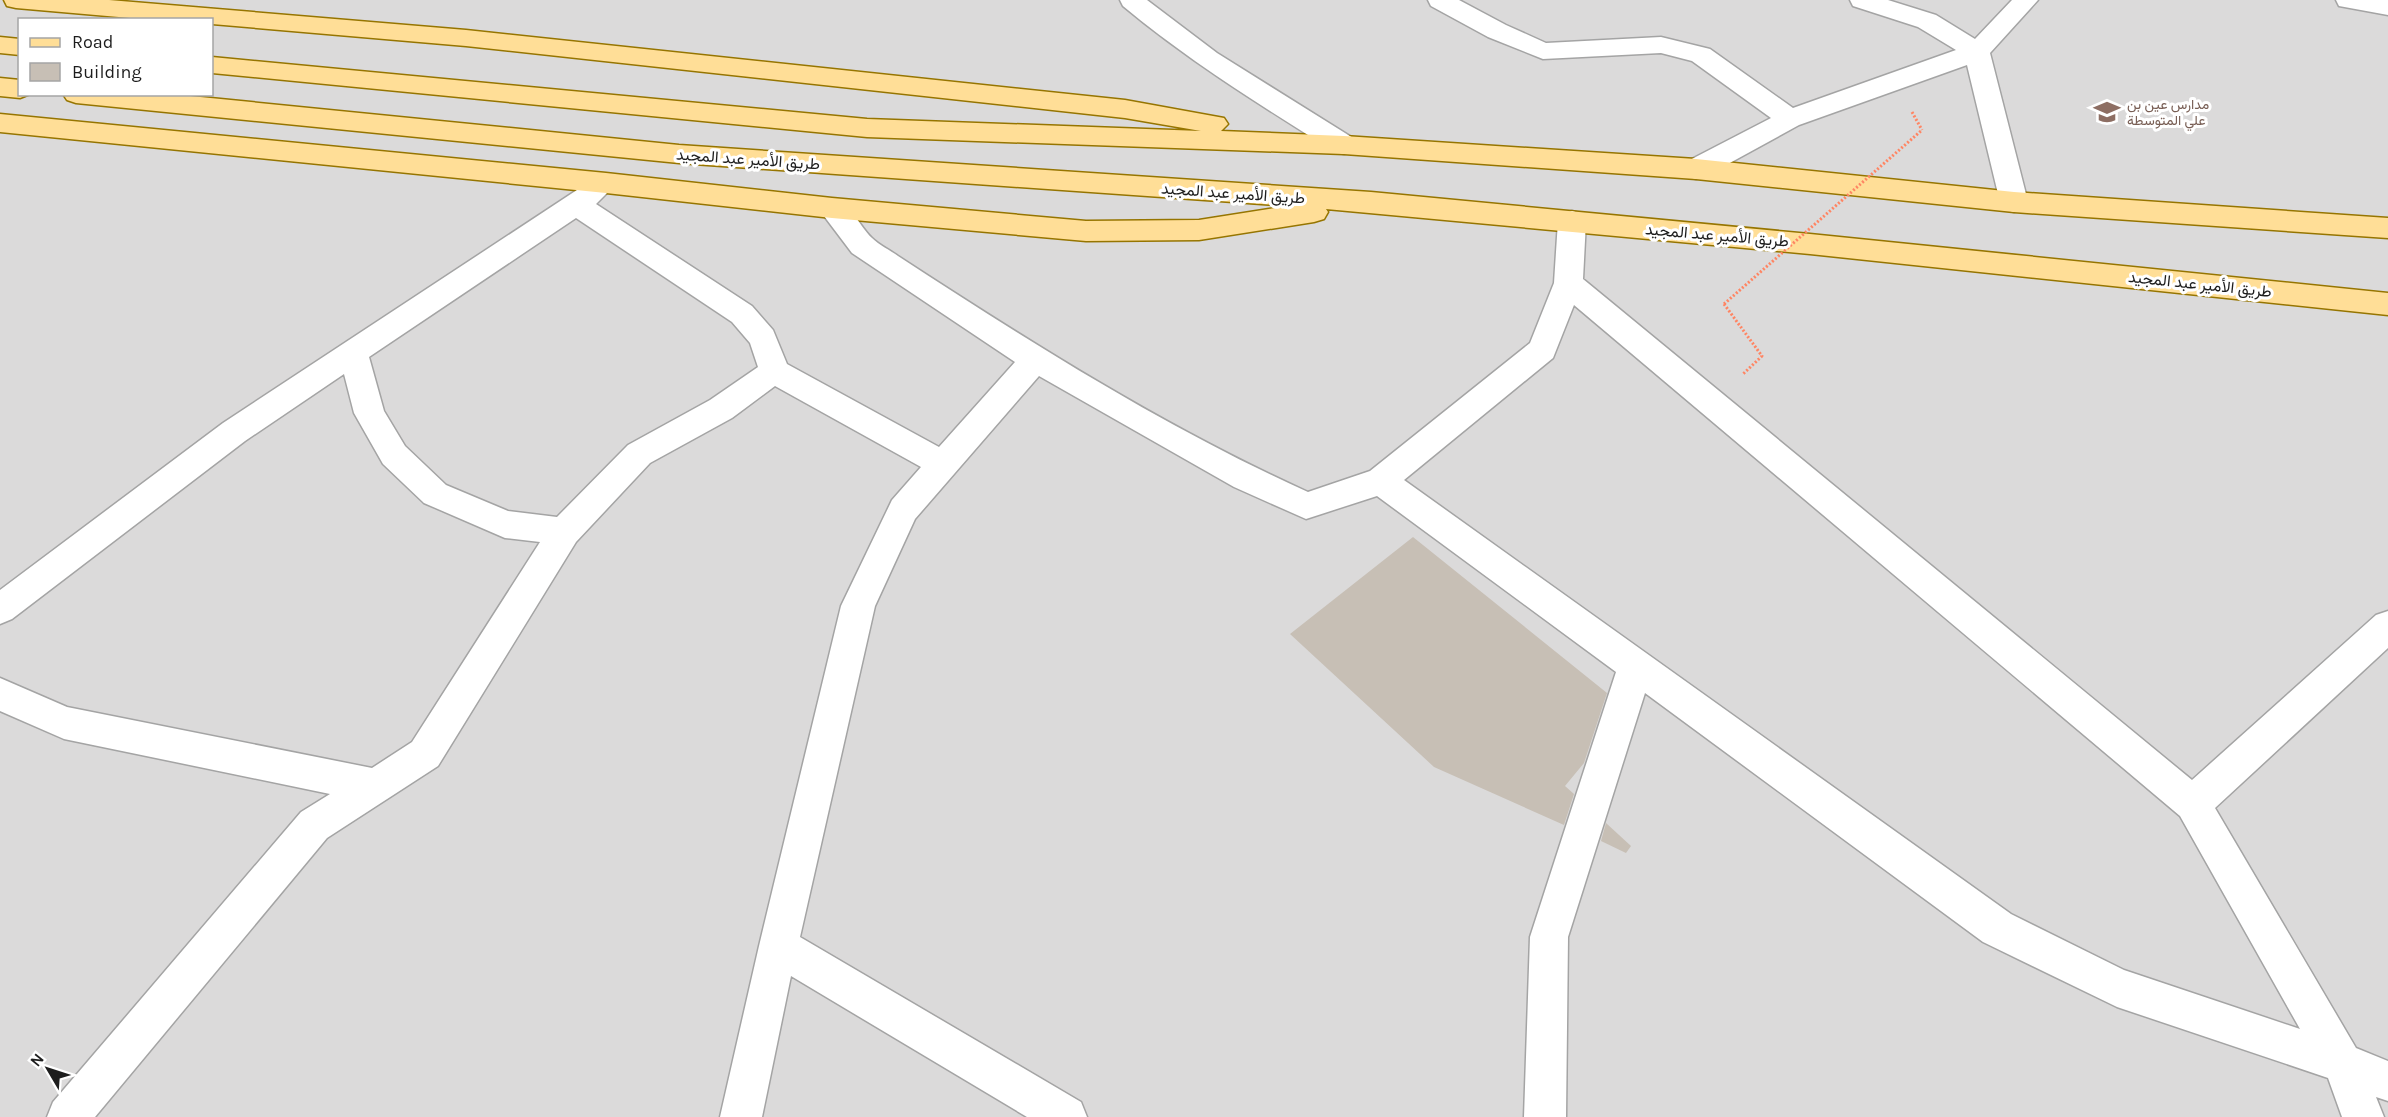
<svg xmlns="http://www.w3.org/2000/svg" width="2388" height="1117" font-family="Karla,Vazirmatn,sans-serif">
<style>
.residential{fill:#dbdada;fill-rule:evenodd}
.building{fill:#c7bfb5}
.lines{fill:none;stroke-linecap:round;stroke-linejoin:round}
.minor-casing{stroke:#a4a4a4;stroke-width:3}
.major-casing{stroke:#967500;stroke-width:3}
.path{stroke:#ff8563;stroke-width:3;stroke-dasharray:2 2;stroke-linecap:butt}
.minor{fill:#fff;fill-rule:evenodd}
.major{fill:#ffde97;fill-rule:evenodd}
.path-bridge{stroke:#ff8563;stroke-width:3;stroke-dasharray:2 2;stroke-linecap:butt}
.labels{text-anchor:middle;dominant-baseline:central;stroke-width:6;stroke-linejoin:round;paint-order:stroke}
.far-education-label{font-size:14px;fill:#785e54;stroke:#fff;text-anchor:start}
.street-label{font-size:16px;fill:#1d1d1d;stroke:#fff}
</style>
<rect width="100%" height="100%" fill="#efece2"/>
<path class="residential" d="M0,0H2388V1117H0ZM20,20H212V94H20Z"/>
<g class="building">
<polygon points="1413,537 1607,693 1584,763 1565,786 1574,794 1564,825 1434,767 1290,634"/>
<polygon points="1606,823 1631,846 1626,853 1601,841"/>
</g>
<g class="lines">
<g class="minor-casing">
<g id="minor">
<path d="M1120,0H1147L1217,53L1353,138L1357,145L1353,152L1344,154L1335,152C1262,106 1189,61 1123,6Z"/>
<polygon points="1428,0 1459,0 1506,25 1546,43 1661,37 1710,49 1793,108 1956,50 1918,27 1853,6 1850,0 1888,0 1936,15 1975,39 2012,0 2038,0 1990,53 2028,202 2024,209 2014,212 2004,209 2000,202 1967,65 1799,125 1706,176 1696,179 1686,176 1682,169 1686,162 1771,118 1692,61 1661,53 1543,59 1488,37 1431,6"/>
<polygon points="2336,0 2388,0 2388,15 2339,6"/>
<path d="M593,183L603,186L607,193L596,204L752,306L773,330L787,364L939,447L1015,362L852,253L818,208L822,201C848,193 856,223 872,238C879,245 890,250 898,256C1030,342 1164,427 1308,492L1370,471L1530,343L1554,283L1558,221L1562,214L1572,211L1582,214L1586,221L1583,279L2192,780L2376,615L2388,611V648L2215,808L2356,1048L2388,1061V1101L2376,1097L2384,1117H2342L2328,1078L2117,1007L1983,942L1645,693L1568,937L1566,1117H1524L1530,937L1616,672L1377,496L1306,519L1234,487L1039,376L915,519L875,606L800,937L1081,1102L1087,1117H1027L791,976L762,1117H720L759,946L841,606L892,500L921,467L775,386L732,418L650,463L576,542L438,766L327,838L95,1117H47L53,1102L301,812L330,794L64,739L0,711V678L67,707L372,768L412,742L540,542L505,538L424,503L383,464L354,413L344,374L245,441L12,619L0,624V590L223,423L583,186ZM576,218L732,322L750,343L758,367L710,400L628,445L557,517L508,511L446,485L405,446L384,411L369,357ZM1574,305L2180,816L2300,1029L2124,970L2011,914L1404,480L1553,358Z"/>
</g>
</g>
<g class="major-casing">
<g id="major">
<polygon points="4,0 109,0 466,30 1125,100 1224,118 1228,124 1221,131 1344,136 1696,159 2014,192 2388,218 2388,238 2014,212 1696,179 1344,154 867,137 212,73 212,57 867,119 1201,131 1125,118 466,46 212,24 212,20 153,20 16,8 7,6"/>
<polygon points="0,37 20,39 20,55 0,53"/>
<polygon points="0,78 20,80 20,94 30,94 20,98 0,96"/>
<polygon points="63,94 170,94 679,145 1371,192 1810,234 2388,293 2388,315 1810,254 1326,209 1328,212 1324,219 1314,222 1199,240 1086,241 832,218 606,193 0,132 0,114 606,173 832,198 1086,221 1199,220 1288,206 679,163 76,103 67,100"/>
</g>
</g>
<g class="path">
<polyline points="1912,112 1922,130"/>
<polyline points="1724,304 1762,356 1742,375"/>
</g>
<use href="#minor" class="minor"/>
<use href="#major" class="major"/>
<polyline class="path-bridge" points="1724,304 1922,130"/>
</g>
<defs>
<g id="school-bare" transform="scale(2.07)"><path d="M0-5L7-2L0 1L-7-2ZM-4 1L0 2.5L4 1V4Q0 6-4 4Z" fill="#8d6e63" stroke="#fff" stroke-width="2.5" paint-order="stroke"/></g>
</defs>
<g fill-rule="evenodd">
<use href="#school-bare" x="2107" y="112"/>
</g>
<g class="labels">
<g class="far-education-label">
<text x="2127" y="104">مدارس عين بن<tspan x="2127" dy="16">علي المتوسطة</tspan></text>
</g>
<g class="street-label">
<text transform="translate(748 159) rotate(4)">طريق الأمير عبد المجيد</text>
<text transform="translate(1233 193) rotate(4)">طريق الأمير عبد المجيد</text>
<text transform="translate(1717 235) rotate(5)">طريق الأمير عبد المجيد</text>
<text transform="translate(2200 284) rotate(6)">طريق الأمير عبد المجيد</text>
</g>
</g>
<rect x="18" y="18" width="195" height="78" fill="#ffffff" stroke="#a5a5a5" stroke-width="1.5"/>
<rect x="30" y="38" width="30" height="9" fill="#ffde97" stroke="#a5a5a5" stroke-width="1.5"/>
<text x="72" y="48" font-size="18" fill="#1d1d1d">Road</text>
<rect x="30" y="63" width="30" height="18" fill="#c7bfb5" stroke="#a5a5a5" stroke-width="1.5"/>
<text x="72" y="78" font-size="18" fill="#1d1d1d">Building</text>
<g transform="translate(48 1069) rotate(309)" stroke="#ffffff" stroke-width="4.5" paint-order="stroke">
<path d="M0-4.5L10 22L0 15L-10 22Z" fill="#1d1d1d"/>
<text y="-9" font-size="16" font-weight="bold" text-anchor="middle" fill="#1d1d1d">N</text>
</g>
</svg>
